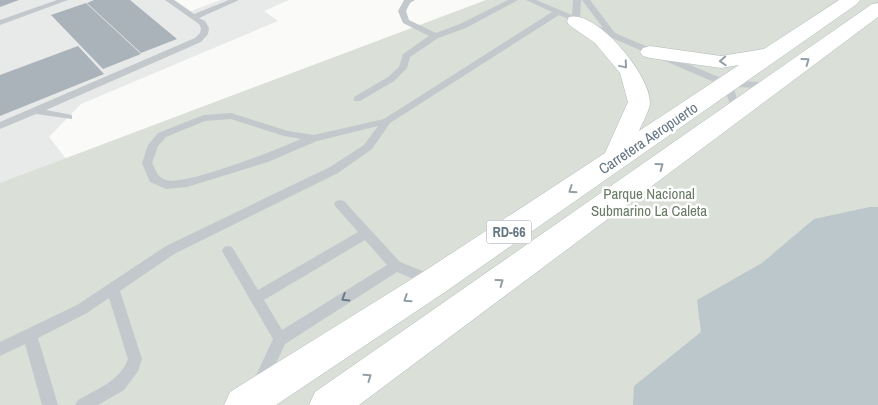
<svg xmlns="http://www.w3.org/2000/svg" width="878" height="405" font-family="'Archivo Narrow',sans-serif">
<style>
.built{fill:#e8e9e9}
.green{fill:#dadfd7}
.water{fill:#bbc7cb}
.building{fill:#aab3b9}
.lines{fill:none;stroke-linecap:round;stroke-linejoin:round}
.primary-casing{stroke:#b5babe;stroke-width:1}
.service{fill:#c3c8cc;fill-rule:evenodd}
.primary{fill:#fff;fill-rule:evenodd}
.oneway{stroke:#939fa8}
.oneway2{stroke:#6a7a87}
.labels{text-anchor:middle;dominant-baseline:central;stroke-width:5;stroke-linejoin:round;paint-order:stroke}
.shield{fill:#fff;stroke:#939fa8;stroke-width:1}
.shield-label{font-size:14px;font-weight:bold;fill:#657683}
.street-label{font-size:15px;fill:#657683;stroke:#fff}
.park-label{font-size:15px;fill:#687a64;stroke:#fff}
</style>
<rect width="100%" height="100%" fill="#fafaf8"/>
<polygon class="built" points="0,0 174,0 191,11 220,0 289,0 264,11 278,21 81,104 49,137 135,246 0,325"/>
<polygon class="green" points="486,0 878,0 878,405 0,405 0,183"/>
<polygon class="water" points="870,207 878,207 878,405 633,405 634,386 701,332 697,300 762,263 814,219"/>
<g class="building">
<polygon points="0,0 19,0 0,7"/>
<polygon points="94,0 130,0 177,39 141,53 87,3"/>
<polygon points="86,3 141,54 103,69 51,15"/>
<polygon points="78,46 104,74 0,116 0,75"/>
</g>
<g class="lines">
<g class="primary-casing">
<g id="primary">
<path d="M839,0H860L857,4L445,292L276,405H224L230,392L423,272L605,153L628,102L620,73L595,43L569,25L567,21L569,17C597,10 650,75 650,102C650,110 642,123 639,131L739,65L721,68L650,58L643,56L640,52L643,48L650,46L721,56L764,49Z"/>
<polygon points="878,3 878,17 359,405 309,405 315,392 872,4"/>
</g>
</g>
<g class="service">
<polygon points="57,0 68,0 0,25 0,20"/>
<polygon points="165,0 174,0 194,14 229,0 239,0 199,18 205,21 209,28 208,34 201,42 46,110 72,115 72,119 36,114 0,129 0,122 195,38 200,33 201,28 199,24"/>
<polygon points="404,0 415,0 410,3 406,11 409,20 436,33 460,24 508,0 518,0 466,28 438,38 410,57 407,68 394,81 360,101 354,101 354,97 388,77 399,67 403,54 429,36 403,23 398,11"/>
<path d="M526,0H536L572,15L573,0H581L580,19L603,28L582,0H590L615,33L728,81L768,82L772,85L768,88L733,87C737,97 740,105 736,116H730L729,101L723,86L559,15L390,123L372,149L338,173L174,254L120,291L142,359L138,371L124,390L98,405H75L78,400C97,389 120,381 128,359L109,298L87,313L38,338L58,405H42L25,344L0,356V342L77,305L166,246L330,167L364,145L378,126L317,141L268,162L187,187L166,189L150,182L142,163L148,145L158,133L204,115L231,113L288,131L314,135L384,119L552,12ZM231,119L284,136L301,139C278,149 186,186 166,180C157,177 156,171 152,163L158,146L166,137L205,121Z"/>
<path d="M340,200L344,201L400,262L435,276L436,280L435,284L430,286L397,272L285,344L265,387L260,389L255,387L253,382L273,339L222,251L224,247L228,246L232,247L258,290L358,232L336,207L334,204L336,201ZM365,240L387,265L282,330L264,300Z"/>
</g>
<use href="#primary" class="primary"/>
</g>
<defs><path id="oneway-chevron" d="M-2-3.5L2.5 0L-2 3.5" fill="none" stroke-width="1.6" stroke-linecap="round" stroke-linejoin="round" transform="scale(1.25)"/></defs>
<g class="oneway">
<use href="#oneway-chevron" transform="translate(723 61) rotate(177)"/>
<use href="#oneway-chevron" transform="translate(806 61) rotate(-36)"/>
<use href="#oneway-chevron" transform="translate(624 65) rotate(50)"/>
<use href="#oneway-chevron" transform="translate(660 166) rotate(-36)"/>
<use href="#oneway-chevron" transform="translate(572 190) rotate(146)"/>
<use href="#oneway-chevron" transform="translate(500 282) rotate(-36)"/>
<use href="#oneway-chevron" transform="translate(407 299) rotate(147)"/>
<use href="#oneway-chevron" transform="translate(368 377) rotate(-35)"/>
</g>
<use class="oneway2" href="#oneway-chevron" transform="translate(345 298) rotate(148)"/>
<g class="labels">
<rect class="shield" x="486.5" y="220.5" width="45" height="23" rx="4"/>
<g class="shield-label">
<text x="509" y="232">RD-66</text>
</g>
<g class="street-label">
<text transform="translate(648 138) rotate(-34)">Carretera Aeropuerto</text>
</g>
<g class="park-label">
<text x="649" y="193">Parque Nacional<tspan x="649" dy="17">Submarino La Caleta</tspan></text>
</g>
</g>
</svg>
